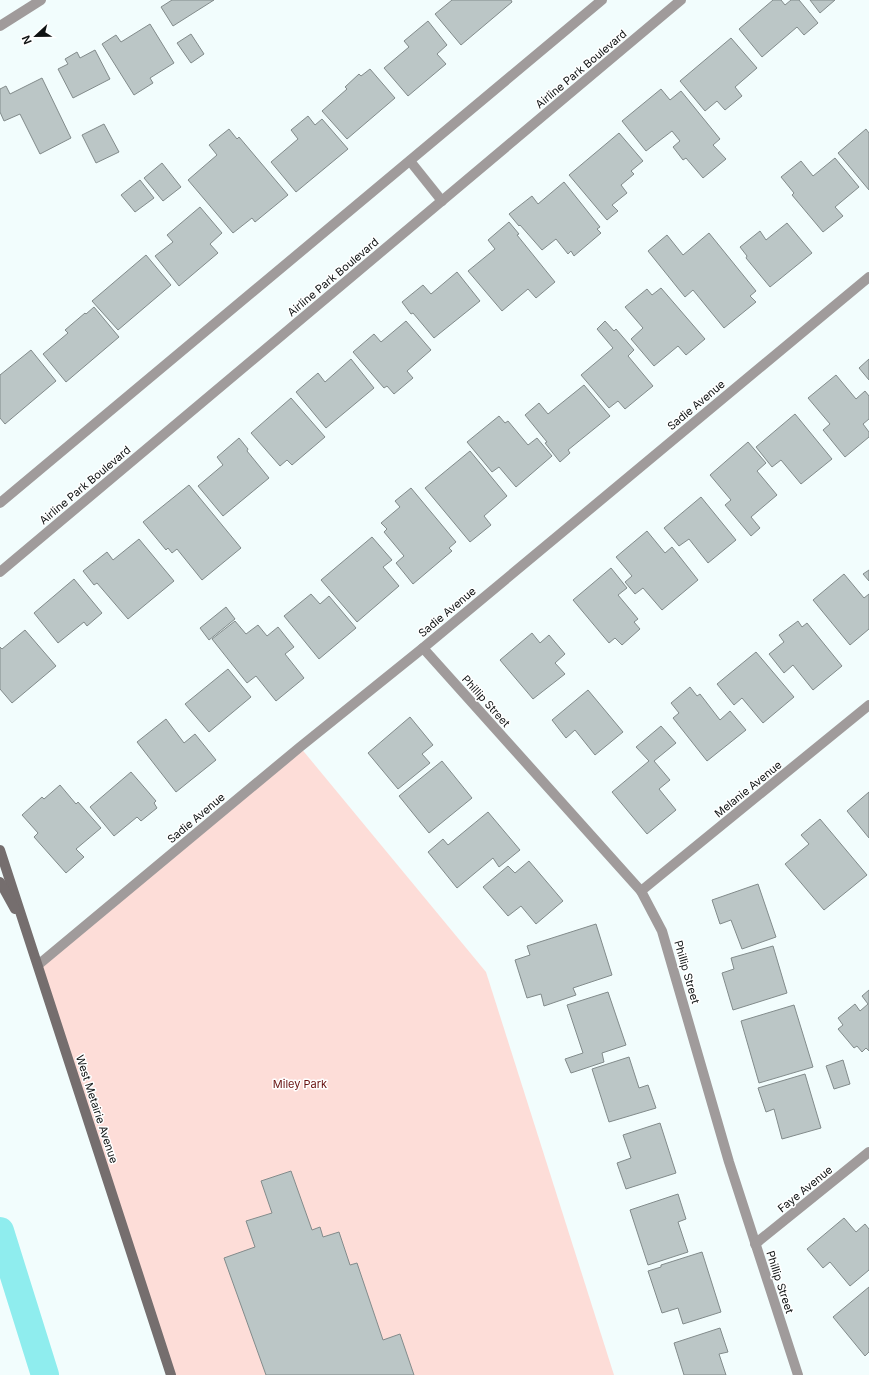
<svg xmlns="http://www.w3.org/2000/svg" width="869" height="1375" font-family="Inter,sans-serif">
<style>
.green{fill:#fdddd8}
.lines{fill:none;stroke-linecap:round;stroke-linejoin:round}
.canal{stroke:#8fedee;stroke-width:28}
.building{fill:#bbc6c6;stroke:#828b8b}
.minor{stroke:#a09b9b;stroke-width:10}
.tertiary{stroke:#a09b9b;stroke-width:10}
.secondary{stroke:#756e6e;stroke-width:10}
.labels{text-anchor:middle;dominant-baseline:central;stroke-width:3;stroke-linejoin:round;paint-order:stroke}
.street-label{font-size:11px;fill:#0f1313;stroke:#fff}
.park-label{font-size:11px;fill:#681110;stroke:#fff}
</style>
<rect width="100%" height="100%" fill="#f2fdfd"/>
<polygon class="green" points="300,747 486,972 614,1375 175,1375 38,965"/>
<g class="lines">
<polyline class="canal" points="0,1231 45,1375"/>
</g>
<g class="building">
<polygon points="172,0 214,0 173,26 161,7"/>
<polygon points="452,0 511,0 512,2 461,45 435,14"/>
<polygon points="773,0 781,0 785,5 791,0 799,0 818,23 804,35 797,27 762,57 739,29"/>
<polygon points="810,0 835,0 820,13"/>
<polygon points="428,21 447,45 437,54 446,64 408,96 384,68 409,47 404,41"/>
<polygon points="150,24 174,63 150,78 153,83 134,95 102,44 116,35 121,42"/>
<polygon points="191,34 204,54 191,63 177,43"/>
<polygon points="731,38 757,68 735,87 742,96 725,110 717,101 705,111 680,81"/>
<polygon points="95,50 110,79 73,98 58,69 68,64 65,59 77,52 80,58"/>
<polygon points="370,69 395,98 347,139 322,111 347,89 345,87 359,74 361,76"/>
<polygon points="42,78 71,138 40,154 20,114 4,121 0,112 0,89 6,86 10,94"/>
<polygon points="661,89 670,100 681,91 720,139 713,145 726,159 703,178 686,158 683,160 673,147 680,141 672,131 646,151 622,121"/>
<polygon points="308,116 315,125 322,119 348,149 296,192 271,162 298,139 291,130"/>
<polygon points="104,124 119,152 96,163 82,135"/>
<polygon points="229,129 237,139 239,137 288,195 255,222 252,218 233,233 188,180 217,155 209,145"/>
<polygon points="866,129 869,133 869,190 838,153"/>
<polygon points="619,133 643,161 631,171 634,174 621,185 627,193 612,205 618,211 607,220 569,175"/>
<polygon points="835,158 859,187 835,207 843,216 823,232 792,195 794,193 781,177 801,161 813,176"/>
<polygon points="162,163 181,187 163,201 144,178"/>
<polygon points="140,180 154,198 135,212 121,195"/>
<polygon points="564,182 600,227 597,229 601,233 574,256 571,251 568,254 556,239 542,250 520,225 519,226 509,214 532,196 538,204"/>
<polygon points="200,207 222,233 210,244 218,253 179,286 155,256 173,242 167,235"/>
<polygon points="509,222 519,234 517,235 555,282 536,298 528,289 502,311 468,271 495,249 488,240"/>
<polygon points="787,223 812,253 770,287 746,258 747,256 740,247 760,231 766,240"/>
<polygon points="709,233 756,291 750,296 756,302 724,328 693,290 685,297 648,251 667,235 683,255"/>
<polygon points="146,255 171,285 118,330 92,301"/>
<polygon points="457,272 480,301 434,338 413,313 411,314 402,302 423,285 431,294"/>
<polygon points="661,288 705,339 686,355 678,346 654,366 631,339 643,328 625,307 647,289 652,295"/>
<polygon points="94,307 119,337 66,382 43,354 68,333 65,330 85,313 86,314"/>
<polygon points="406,321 431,350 407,371 413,378 394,394 387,386 384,388 353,352 374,334 381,342"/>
<polygon points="605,321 614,331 616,329 634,350 628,356 653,386 625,409 618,401 609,408 581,375 613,348 597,329"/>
<polygon points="31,350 56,381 5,424 0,418 0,375"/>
<polygon points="351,359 374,388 326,428 296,392 318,373 325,382"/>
<polygon points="869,359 869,380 859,368"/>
<polygon points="836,375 856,399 865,391 869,396 869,419 863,424 869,432 869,437 845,457 823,430 830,424 808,398"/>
<polygon points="584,385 610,416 568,450 570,453 560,462 545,443 547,442 525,415 539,403 548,414"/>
<polygon points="291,398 325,437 292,465 287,460 280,466 251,433"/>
<polygon points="795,414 832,459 801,484 781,460 772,467 756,447"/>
<polygon points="499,416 505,423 508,421 528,445 537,438 552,456 516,487 499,467 492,472 467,442"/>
<polygon points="239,438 248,449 247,451 269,478 223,516 198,486 223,465 217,457"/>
<polygon points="748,442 766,463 757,471 777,495 751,517 760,528 751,536 725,505 731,500 710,475"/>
<polygon points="470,451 507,496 484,516 491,525 470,542 425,488"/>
<polygon points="189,485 241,548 202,580 177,549 172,553 168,548 166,550 143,522"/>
<polygon points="411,488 456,542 449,548 452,551 413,584 396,563 404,556 384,532 387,529 381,523 400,507 395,501"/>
<polygon points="701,497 736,540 708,563 689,539 679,546 664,528"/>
<polygon points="647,531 665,553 672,547 698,580 662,610 643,588 635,594 625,582 632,576 616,557"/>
<polygon points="372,537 392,560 383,567 399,586 357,622 321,580"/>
<polygon points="139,539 174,581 128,619 97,583 94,585 83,571 107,552 113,560"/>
<polygon points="611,568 627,588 618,595 638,619 634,622 640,629 622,645 615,638 609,643 573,600"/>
<polygon points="869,570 869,581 863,574"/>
<polygon points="844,574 864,598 869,594 869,629 850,645 813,600"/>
<polygon points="74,579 102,613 87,626 84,622 58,643 34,613"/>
<polygon points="311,594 320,604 329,596 356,628 319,659 284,616"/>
<polygon points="226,607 235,619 209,640 200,628"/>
<polygon points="235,621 246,634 258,625 267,636 278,627 294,647 285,654 304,678 276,701 256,676 247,683 212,639"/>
<polygon points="798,621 802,627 807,623 842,666 813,690 793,665 784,673 769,654 784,642 779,635"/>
<polygon points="25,630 56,666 12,703 0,689 0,647 2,649"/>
<polygon points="532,633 540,643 549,635 565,654 555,663 565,674 533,699 500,660"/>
<polygon points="756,652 794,697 763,723 742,698 734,705 717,684"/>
<polygon points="228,669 251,697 209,732 185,704"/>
<polygon points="690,687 697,696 700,694 720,720 730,711 746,730 707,761 673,718 679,713 671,703"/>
<polygon points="588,690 623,732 595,755 575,730 566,738 552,720"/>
<polygon points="410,717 433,745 422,754 430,763 398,789 368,753"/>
<polygon points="166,719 184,743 195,734 216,760 176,792 137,742"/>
<polygon points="661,726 676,743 654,761 670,780 659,789 676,810 647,834 612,792 649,761 636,747"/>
<polygon points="442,761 472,798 429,833 399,796"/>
<polygon points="131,772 156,801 154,803 157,808 141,821 137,817 114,836 90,807"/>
<polygon points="60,785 76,804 78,802 101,828 76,849 84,857 66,873 34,837 38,833 22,815 42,797 44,799"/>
<polygon points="869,792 869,838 847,811"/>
<polygon points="488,812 520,850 499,867 493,858 457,888 428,852 443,839 448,845"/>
<polygon points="820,819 867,875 824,910 785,864 809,844 801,835"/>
<polygon points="529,861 563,901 536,924 521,906 508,916 483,887 508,866 515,873"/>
<polygon points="758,884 776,937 742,949 731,920 720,924 712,900"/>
<polygon points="596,924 612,975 573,988 576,995 544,1006 541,994 527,998 515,960 530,955 527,946"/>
<polygon points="773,946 787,993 733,1010 722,973 734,969 731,958"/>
<polygon points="869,990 869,1051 866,1048 862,1052 857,1046 854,1048 838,1029 843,1025 838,1018 855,1004 860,1011 868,1004 862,996"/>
<polygon points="608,992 626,1045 602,1053 604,1062 571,1073 565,1059 583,1053 567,1005"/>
<polygon points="794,1005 813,1067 759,1083 741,1021"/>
<polygon points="629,1057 639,1088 648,1085 656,1108 609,1122 592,1069"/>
<polygon points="843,1060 850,1084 834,1089 826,1066"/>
<polygon points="805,1074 821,1128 782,1139 774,1109 766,1112 758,1088"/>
<polygon points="660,1123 676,1173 626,1189 617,1163 631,1158 623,1135"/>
<polygon points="291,1171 312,1230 320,1227 323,1237 339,1232 350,1265 357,1263 383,1340 400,1334 414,1375 266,1375 224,1258 255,1247 246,1221 272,1213 261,1181"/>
<polygon points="678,1194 686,1219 678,1222 688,1252 648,1265 630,1210"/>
<polygon points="844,1218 856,1232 865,1224 869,1229 869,1270 850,1286 830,1262 823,1268 807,1249"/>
<polygon points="702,1252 721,1312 683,1324 678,1308 662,1313 648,1271 661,1267 661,1265"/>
<polygon points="869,1287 869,1352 865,1356 833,1317"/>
<polygon points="720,1328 728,1352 719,1354 726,1375 684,1375 674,1343"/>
</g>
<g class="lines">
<g class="minor">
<polyline points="0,26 41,0"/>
<polyline points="423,648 641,891 662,931 729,1162 798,1375"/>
<polyline points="641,891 869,705"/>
<polyline points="38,965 300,747 423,648 869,277"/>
<polyline points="755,1244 869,1152"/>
</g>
<g class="tertiary">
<polyline points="410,161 442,201"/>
<polyline points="0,503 602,0"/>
<polyline points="0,572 681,0"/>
</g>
<g class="secondary">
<polyline points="0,850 171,1375"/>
<polyline points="0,882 15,909"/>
</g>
</g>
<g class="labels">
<g class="street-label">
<text transform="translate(581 69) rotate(-40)">Airline Park Boulevard</text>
<text transform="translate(333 277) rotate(-40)">Airline Park Boulevard</text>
<text transform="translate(696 405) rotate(-40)">Sadie Avenue</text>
<text transform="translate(85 485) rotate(-40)">Airline Park Boulevard</text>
<text transform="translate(447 612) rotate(-40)">Sadie Avenue</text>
<text transform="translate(486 701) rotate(48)">Phillip Street</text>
<text transform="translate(748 789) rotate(-39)">Melanie Avenue</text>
<text transform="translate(196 818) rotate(-40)">Sadie Avenue</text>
<text transform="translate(687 972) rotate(74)">Phillip Street</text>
<text transform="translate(97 1109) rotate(72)">West Metairie Avenue</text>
<text transform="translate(805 1189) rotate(-39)">Faye Avenue</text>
<text transform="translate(780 1282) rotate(72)">Phillip Street</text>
</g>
<g class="park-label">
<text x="300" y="1084">Miley Park</text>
</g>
</g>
<g transform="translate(36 36) rotate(248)" stroke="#ffffff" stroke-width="3" paint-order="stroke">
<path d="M0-3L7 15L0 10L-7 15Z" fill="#0f1313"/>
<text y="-6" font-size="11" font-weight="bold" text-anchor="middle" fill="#0f1313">N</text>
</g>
</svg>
